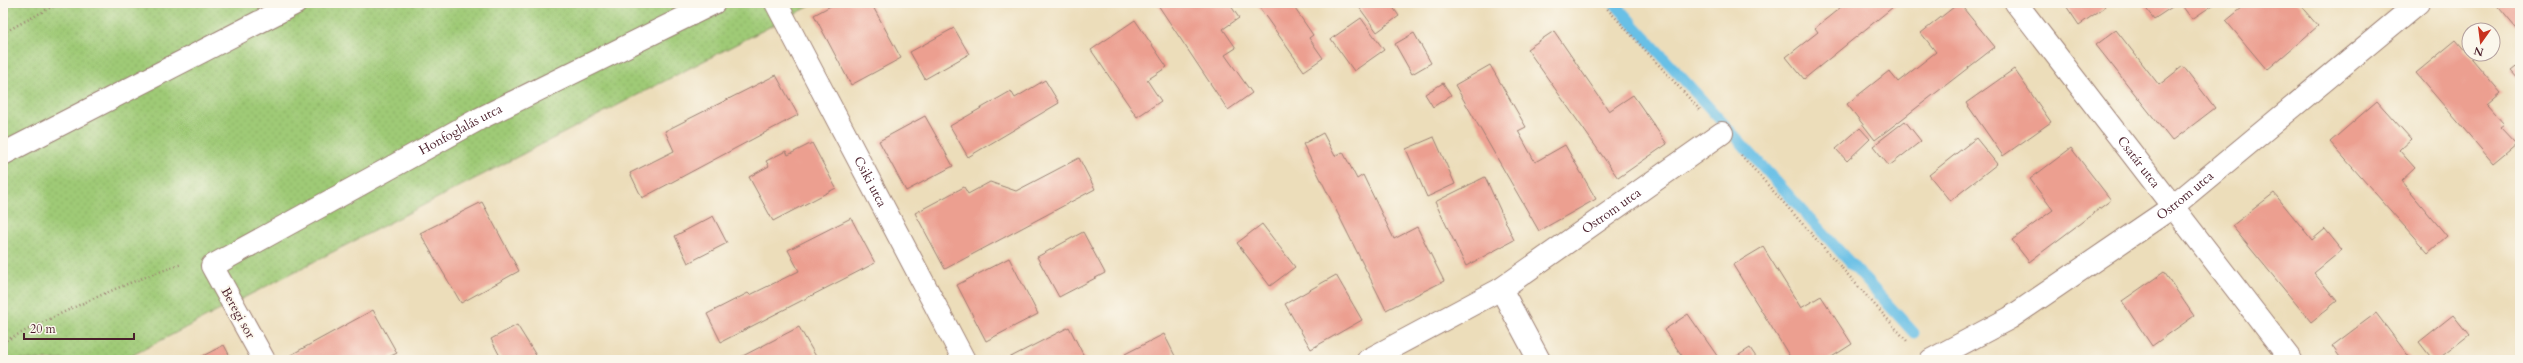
<svg xmlns="http://www.w3.org/2000/svg" width="2523" height="363" font-family="Cardo,serif">
<style>
.grass{fill:url(#grass-dots);stroke:#747450}
.lines{fill:none;stroke-linecap:round;stroke-linejoin:round}
.stream{stroke:#69c0e6;stroke-width:11}
.building{fill:#ec9f90}
.street-casing{stroke:#9b7e72;stroke-width:24}
.path{stroke:#9b7e72;stroke-width:2.5;stroke-dasharray:1 3;stroke-linecap:butt}
.street{stroke:#fff;stroke-width:22}
.labels{text-anchor:middle;dominant-baseline:central;stroke-width:3.5;stroke-linejoin:round;paint-order:stroke}
.street-label{font-size:13px;fill:#4a1f2b;stroke:#fbf7ec}
</style>
<defs>
<pattern id="grass-dots" width="8" height="8" patternUnits="userSpaceOnUse"><rect width="8" height="8" fill="#9fca76"/><path d="M2 2h.1M6 6h.1" fill="none" stroke="#8aad66" stroke-width="1.8" stroke-linecap="round"/></pattern>
</defs>
<rect width="100%" height="100%" fill="#fbf7ec"/>
<filter id="ink" filterUnits="userSpaceOnUse"><feTurbulence type="fractalNoise" baseFrequency=".025" numOctaves="2"/><feDisplacementMap in="SourceGraphic" scale="8" xChannelSelector="R" yChannelSelector="G"/><feConvolveMatrix kernelMatrix="1 2 1 2 8 2 1 2 1" color-interpolation-filters="sRGB"/></filter>
<filter id="wash" filterUnits="userSpaceOnUse"><feTurbulence type="fractalNoise" baseFrequency=".012" numOctaves="4" result="noise"/><feDisplacementMap in="SourceGraphic" scale="16" xChannelSelector="R" yChannelSelector="G"/><feGaussianBlur stdDeviation="0.9" result="paint"/><feColorMatrix in="noise" values="0 0 0 0 0 0 0 0 0 0 0 0 0 0 0 0 0 1.4 0 .05"/><feComposite in="paint" operator="in"/></filter>
<g filter="url(#wash)">
<rect width="100%" height="100%" fill="#ecddba"/>
<polygon class="grass" points="3,3 816,3 123,360 3,360"/>
<g class="lines">
<polyline class="stream" points="1614,3 1914,333"/>
</g>
<g id="blocks">
<g class="building">
<polygon points="836,3 871,3 901,58 851,85 814,15"/>
<polygon points="1160,3 1229,3 1239,18 1223,29 1236,48 1225,55 1252,93 1228,110 1158,5"/>
<polygon points="1256,3 1291,3 1313,35 1309,38 1323,58 1304,71"/>
<polygon points="1356,3 1390,3 1399,16 1377,32"/>
<polygon points="1846,3 1898,3 1804,79 1786,57 1818,32 1815,28"/>
<polygon points="1959,3 1995,47 1875,140 1847,104 1889,71 1898,82 1936,52 1921,33"/>
<polygon points="2064,3 2102,3 2105,7 2079,25"/>
<polygon points="2147,3 2178,3 2154,19 2144,6"/>
<polygon points="2180,3 2216,3 2192,19"/>
<polygon points="2248,3 2298,3 2318,26 2267,70 2226,21"/>
<polygon points="2495,3 2520,3 2520,33"/>
<polygon points="1361,18 1384,50 1354,71 1331,39"/>
<polygon points="1135,20 1167,67 1147,80 1161,101 1137,117 1091,50"/>
<polygon points="954,28 969,54 925,79 910,52"/>
<polygon points="2116,30 2159,85 2183,66 2215,108 2172,141 2096,45"/>
<polygon points="1554,31 1609,111 1633,95 1667,144 1618,178 1527,49"/>
<polygon points="1414,33 1431,63 1412,74 1395,44"/>
<polygon points="2456,40 2501,93 2487,105 2504,124 2500,127 2516,144 2493,163 2416,73"/>
<polygon points="2520,64 2520,81 2511,71"/>
<polygon points="1490,65 1526,127 1518,131 1535,162 1565,145 1596,199 1539,231 1455,85"/>
<polygon points="2014,69 2051,122 2003,156 1966,103"/>
<polygon points="776,75 798,115 642,198 630,173 674,151 665,131"/>
<polygon points="1045,80 1059,103 968,157 950,126 1011,91 1015,98"/>
<polygon points="1443,83 1451,95 1433,107 1425,94"/>
<polygon points="2377,101 2411,139 2399,150 2415,168 2401,181 2447,236 2428,253 2330,142"/>
<polygon points="925,116 953,166 906,191 879,141"/>
<polygon points="1905,121 1921,141 1889,166 1873,146"/>
<polygon points="1860,128 1870,139 1847,161 1836,149"/>
<polygon points="1323,133 1335,156 1343,152 1357,179 1363,175 1394,239 1417,227 1444,281 1386,310 1303,144"/>
<polygon points="1434,137 1455,184 1427,197 1406,149"/>
<polygon points="1976,138 1997,164 1950,201 1929,175"/>
<polygon points="812,143 836,188 773,221 749,177 769,166 766,161 786,151 788,155"/>
<polygon points="2071,148 2111,200 2029,262 2012,240 2053,210 2030,179"/>
<polygon points="1079,158 1095,189 945,269 915,213 964,187 968,194 990,182 1016,191"/>
<polygon points="1485,177 1514,240 1466,266 1435,202"/>
<polygon points="2274,193 2312,240 2325,229 2342,250 2314,273 2337,301 2311,322 2232,226"/>
<polygon points="482,202 519,271 461,303 420,233"/>
<polygon points="713,216 727,243 688,263 675,236"/>
<polygon points="851,218 875,263 721,342 707,314 748,293 750,295 799,271 788,250"/>
<polygon points="1262,224 1295,267 1270,286 1237,243"/>
<polygon points="1083,232 1105,273 1059,297 1037,257"/>
<polygon points="1763,247 1801,308 1821,296 1852,344 1827,360 1792,360 1733,265"/>
<polygon points="1009,258 1038,314 986,341 957,285"/>
<polygon points="2164,272 2194,316 2152,346 2122,301"/>
<polygon points="1336,275 1362,320 1311,349 1285,304"/>
<polygon points="373,310 397,353 383,360 289,360 287,357"/>
<polygon points="2376,313 2410,358 2342,360 2332,346"/>
<polygon points="1688,314 1720,360 1685,360 1664,330"/>
<polygon points="2453,315 2469,335 2437,360 2433,360 2419,342"/>
<polygon points="517,325 537,357 530,360 502,360 491,339"/>
<polygon points="799,327 818,360 735,360 770,342"/>
<polygon points="1069,327 1086,360 1005,360"/>
<polygon points="1164,334 1177,360 1128,360 1125,354"/>
<polygon points="224,345 232,360 195,360"/>
<polygon points="1750,348 1758,360 1731,360"/>
</g>
</g>
</g>
<g filter="url(#ink)">
<use href="#blocks" fill-opacity="0" stroke="#9b7e72" stroke-width="1"/>
<g class="lines">
<g class="street-casing">
<g id="street">
<path id="s1" d="M776,3L964,360"/>
<path id="s2" d="M2016,3L2291,360"/>
<polyline points="3,154 296,3"/>
<polyline points="1501,289 1539,360"/>
<path id="s3" d="M264,360L212,266L479,119L714,3"/>
<path id="s4" d="M1368,360L1501,289L1722,133"/>
<path id="s5" d="M1931,360L2010,318L2171,208L2418,3"/>
</g>
</g>
<g class="path">
<polyline points="1602,3 1700,110"/>
<polyline points="3,33 59,3"/>
<polyline points="1741,155 1907,341"/>
<path d="M3,342C61,313 120,284 182,264"/>
</g>
<use href="#street" class="street"/>
</g>
</g>
<g class="labels">
<g class="street-label">
<text stroke="none"><textPath href="#s3" startOffset="391">Honfoglalás utca</textPath></text>
<text stroke="none"><textPath href="#s2" startOffset="201">Csatár utca</textPath></text>
<text stroke="none"><textPath href="#s1" startOffset="202">Csiki utca</textPath></text>
<text stroke="none"><textPath href="#s5" startOffset="303">Ostrom utca</textPath></text>
<text stroke="none"><textPath href="#s4" startOffset="286">Ostrom utca</textPath></text>
<text transform="translate(238 313) rotate(61)">Beregi sor</text>
</g>
</g>
<rect width="2523" height="363" fill="none" stroke="#fbf7ec" stroke-width="16"/>
<g transform="translate(2481 42) rotate(194)"><circle r="19" fill="#fbf7ec" stroke="#b4a19f"/>
<path d="M0-3L7 15L0 10L-7 15Z" fill="#c8321e"/>
<text y="-6" font-size="11" font-weight="bold" text-anchor="middle" fill="#4a1f2b">N</text>
</g>
<path d="M24 333v6h110v-6" fill="none" stroke="#4a1f2b" stroke-width="2"/>
<text x="30" y="333" font-size="12" fill="#4a1f2b" stroke="#fbf7ec" stroke-width="3" paint-order="stroke">20 m</text>
</svg>
